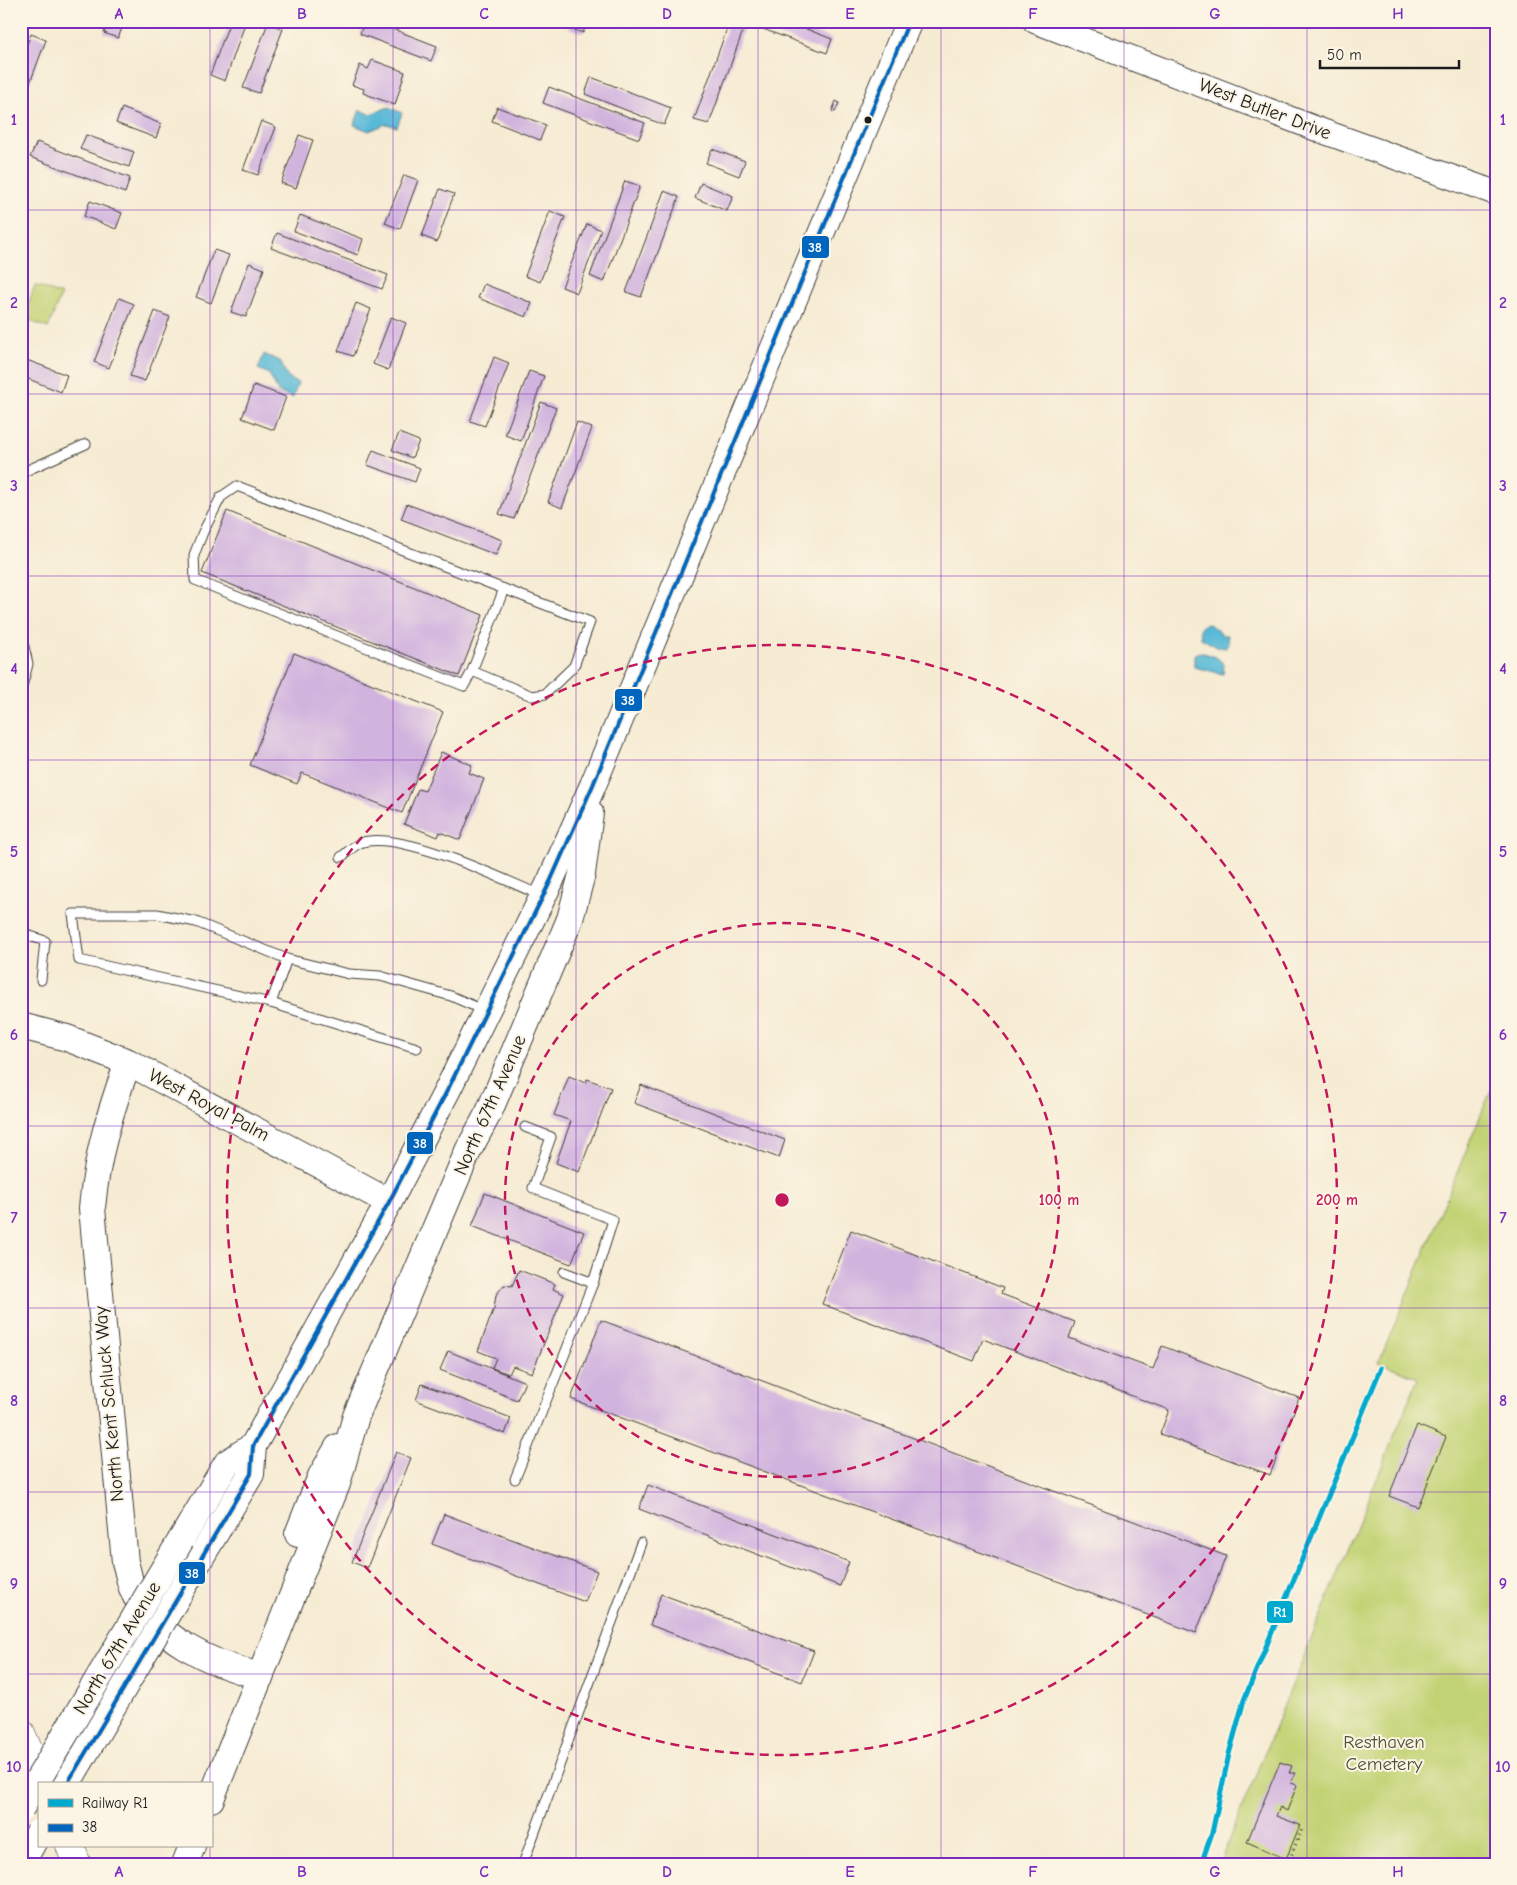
<svg xmlns="http://www.w3.org/2000/svg" width="1517" height="1885" font-family="'Comic Neue',sans-serif">
<style>
.green{fill:#c2d375;stroke:#6f7848}
.water{fill:#58b9d7;stroke:#3a6a7a}
.building{fill:#d1b4de}
.lines{fill:none;stroke-linecap:round;stroke-linejoin:round}
.service-casing{stroke:#3d3b37;stroke-width:11}
.tertiary-casing{stroke:#3d3b37;stroke-width:26}
.secondary-casing{stroke:#3d3b37;stroke-width:28}
.trunk-casing{stroke:#3d3b37;stroke-width:29}
.path{stroke:#3d3b37;stroke-width:3;stroke-dasharray:1 4;stroke-linecap:butt}
.service{stroke:#fff;stroke-width:9}
.tertiary{stroke:#fff;stroke-width:24}
.secondary{stroke:#fff;stroke-width:26}
.trunk{stroke:#fff;stroke-width:28}
.secondary-bridge-casing{stroke:#3d3b37;stroke-width:28;stroke-linecap:butt}
.secondary-bridge{stroke:#fff;stroke-width:26}
.bus-1-casing{stroke:#fcf5e5;stroke-width:8}
.bus-1{stroke:#0065bd;stroke-width:4}
.rail-1-casing{stroke:#fcf5e5;stroke-width:9}
.rail-1{stroke:#00a9ce;stroke-width:5}
.grid{fill:none;stroke:#7b2cbf;stroke-width:1;stroke-opacity:0.55}
.ring{fill:none;stroke:#c2185b;stroke-width:2.5;stroke-dasharray:9 6}
.bus-dot{fill:#1c1c1c;stroke:#fcf5e5;stroke-width:2}
.labels{text-anchor:middle;dominant-baseline:central;stroke-width:4;stroke-linejoin:round;paint-order:stroke}
.street-label{font-size:19px;fill:#1c1c1c;stroke:#fcf5e5}
.park-label{font-size:19px;fill:#4e5337;stroke:#fcf5e5}
.centre{fill:#c2185b;stroke:#fcf5e5;stroke-width:2.5}
.ring-label{font-size:15px;text-anchor:middle;font-weight:bold;fill:#c2185b;stroke:#fcf5e5;stroke-width:4;stroke-linejoin:round;paint-order:stroke}
.line-badge{stroke:#fcf5e5;stroke-width:2}
.badge-label{font-size:14px;text-anchor:middle;font-weight:bold;fill:#fff}
.neatline{fill:none;stroke:#7b2cbf;stroke-width:2}
.grid-label{font-size:16px;text-anchor:middle;font-weight:bold;fill:#7b2cbf}
</style>
<rect width="100%" height="100%" fill="#fcf5e5"/>
<filter id="ink" filterUnits="userSpaceOnUse"><feTurbulence type="fractalNoise" baseFrequency=".02" numOctaves="2"/><feDisplacementMap in="SourceGraphic" scale="10" xChannelSelector="R" yChannelSelector="G"/><feConvolveMatrix kernelMatrix="1 2 1 2 8 2 1 2 1" color-interpolation-filters="sRGB"/></filter>
<filter id="wash" filterUnits="userSpaceOnUse"><feTurbulence type="fractalNoise" baseFrequency=".0096" numOctaves="4" result="noise"/><feDisplacementMap in="SourceGraphic" scale="20" xChannelSelector="R" yChannelSelector="G"/><feGaussianBlur stdDeviation="1.12" result="paint"/><feColorMatrix in="noise" values="0 0 0 0 0 0 0 0 0 0 0 0 0 0 0 0 0 1.4 0 .05"/><feComposite in="paint" operator="in"/></filter>
<g filter="url(#wash)">
<rect width="100%" height="100%" fill="#f6ebd3"/>
<g class="green">
<polygon points="35,285 61,295 48,328 23,318"/>
<polygon points="1496,1078 1496,1864 1219,1864 1418,1378 1379,1362"/>
</g>
<g class="water">
<polygon points="389,107 402,113 397,127 386,124 369,131 354,125 360,110 370,114"/>
<polygon points="264,354 280,361 288,378 298,383 293,398 278,392 269,374 258,369"/>
<polygon points="1209,624 1223,635 1228,635 1229,645 1226,648 1217,647 1201,638 1200,628 1203,625"/>
<polygon points="1200,652 1216,657 1224,664 1223,674 1194,667 1194,655"/>
</g>
<g id="blocks">
<g class="building">
<polygon points="108,21 125,21 118,38 104,33"/>
<polygon points="230,21 246,21 225,81 210,75"/>
<polygon points="364,21 372,21 437,46 431,61 360,34"/>
<polygon points="571,21 588,21 583,33 569,28"/>
<polygon points="748,21 786,21 832,39 827,53 747,23"/>
<polygon points="268,23 283,29 259,93 243,88"/>
<polygon points="729,23 744,28 709,124 694,120"/>
<polygon points="31,34 46,40 28,88 21,85 21,60"/>
<polygon points="372,60 405,72 395,105 363,93 364,89 352,85 360,65 368,69"/>
<polygon points="591,77 671,108 664,125 585,94"/>
<polygon points="549,87 645,123 639,139 543,103"/>
<polygon points="836,101 839,103 835,112 832,111"/>
<polygon points="497,107 546,125 540,140 492,121"/>
<polygon points="122,108 161,124 156,138 116,123"/>
<polygon points="261,121 276,127 258,175 243,170"/>
<polygon points="86,135 134,152 129,167 80,149"/>
<polygon points="299,135 313,140 296,188 281,183"/>
<polygon points="37,142 130,178 125,193 30,157"/>
<polygon points="712,149 745,161 739,176 706,163"/>
<polygon points="404,175 418,180 400,229 385,223"/>
<polygon points="625,181 640,186 604,282 590,276"/>
<polygon points="701,183 733,196 727,211 695,198"/>
<polygon points="440,189 454,194 437,242 422,236"/>
<polygon points="664,191 679,197 641,297 626,292"/>
<polygon points="90,201 122,213 116,229 84,216"/>
<polygon points="550,211 565,217 540,282 525,276"/>
<polygon points="300,215 363,239 358,255 294,231"/>
<polygon points="587,224 601,230 577,293 562,287"/>
<polygon points="277,233 388,275 382,289 271,248"/>
<polygon points="214,250 229,255 211,303 196,297"/>
<polygon points="21,261 27,263 21,278"/>
<polygon points="249,263 264,269 246,317 231,312"/>
<polygon points="484,284 532,303 526,317 478,298"/>
<polygon points="119,298 134,304 109,368 94,362"/>
<polygon points="356,303 371,309 353,356 338,351"/>
<polygon points="155,311 170,317 145,381 130,376"/>
<polygon points="391,317 406,323 388,370 373,364"/>
<polygon points="494,357 509,363 485,426 470,421"/>
<polygon points="21,358 67,375 61,392 21,376"/>
<polygon points="529,371 544,376 521,441 505,435"/>
<polygon points="254,385 286,397 274,430 242,418"/>
<polygon points="541,402 556,408 514,519 499,514"/>
<polygon points="577,422 592,428 562,508 548,502"/>
<polygon points="399,433 419,441 412,458 392,450"/>
<polygon points="373,450 420,468 415,482 367,465"/>
<polygon points="407,504 502,540 496,555 401,519"/>
<polygon points="227,511 483,615 459,676 202,573"/>
<polygon points="294,653 443,712 402,813 302,773 297,784 250,765"/>
<polygon points="441,752 472,765 469,773 484,779 460,840 440,832 438,837 404,824 418,789 425,791"/>
<polygon points="569,1076 586,1083 587,1079 611,1088 579,1172 556,1163 571,1121 554,1115"/>
<polygon points="641,1085 785,1140 779,1158 634,1103"/>
<polygon points="485,1193 584,1232 571,1264 472,1226"/>
<polygon points="851,1230 1003,1288 1001,1294 1075,1322 1069,1338 1153,1369 1162,1346 1299,1398 1270,1475 1160,1434 1169,1410 983,1339 974,1361 822,1304"/>
<polygon points="519,1270 555,1284 553,1289 564,1294 532,1373 513,1366 509,1374 492,1368 496,1358 478,1351 494,1308 496,1295 504,1285 512,1286"/>
<polygon points="601,1320 1226,1556 1196,1633 571,1399"/>
<polygon points="448,1351 525,1382 517,1400 440,1370"/>
<polygon points="422,1384 511,1418 505,1434 416,1400"/>
<polygon points="1417,1425 1446,1437 1418,1507 1389,1496"/>
<polygon points="396,1452 411,1458 367,1568 352,1562"/>
<polygon points="648,1485 849,1562 840,1586 639,1509"/>
<polygon points="444,1514 597,1571 585,1602 432,1544"/>
<polygon points="661,1594 814,1651 802,1682 650,1625"/>
<polygon points="1280,1762 1292,1766 1289,1773 1295,1773 1291,1783 1297,1785 1287,1811 1280,1807 1276,1816 1300,1825 1286,1859 1247,1842"/>
</g>
</g>
</g>
<g filter="url(#ink)">
<use href="#blocks" fill-opacity="0" stroke="#3d3b37" stroke-width="1"/>
<g class="lines">
<g class="service-casing">
<g id="service">
<polyline points="21,473 86,444"/>
<polygon points="504,589 590,622 574,666 545,694 532,696 472,671"/>
<polyline points="21,633 28,664 21,690"/>
<polyline points="472,671 464,686 195,580 194,555 203,532 221,497 237,486 504,589"/>
<path d="M341,857C347,853 353,846 360,843C398,829 503,879 540,895"/>
<polyline points="21,933 45,941 41,980"/>
<polyline points="287,959 271,1003 79,960 73,914 157,914 196,922 287,959 349,974 380,976 451,996 483,1010"/>
<polyline points="271,1003 417,1048"/>
<polyline points="525,1127 551,1137 533,1188 613,1220 593,1283"/>
<polyline points="515,1479 593,1283 564,1272"/>
<polyline points="523,1864 641,1543"/>
</g>
</g>
<g class="tertiary-casing">
<polyline id="tertiary" points="1035,21 1322,131 1496,193"/>
</g>
<g class="secondary-casing">
<g id="secondary">
<polyline points="21,1026 67,1038 128,1062 389,1202"/>
<path d="M128,1062C110,1113 97,1153 92,1208L125,1562C128,1571 129,1580 132,1588C152,1638 213,1665 261,1676"/>
<polyline points="298,1534 321,1476 338,1447"/>
<polyline points="181,1540 227,1463 253,1446"/>
<polyline points="192,1572 251,1474 253,1446 389,1202 447,1091 550,882 593,785 909,21"/>
<polyline points="211,1799 337,1484 356,1416 468,1151 489,1112 570,919 582,874 590,813"/>
<polyline points="185,1864 192,1846"/>
</g>
</g>
<g class="trunk-casing">
<g id="trunk">
<polyline points="21,1733 43,1784"/>
<polyline points="70,1846 77,1864"/>
</g>
</g>
<polyline class="path" points="1293,1864 1291,1856 1302,1829"/>
<use href="#service" class="service"/>
<use href="#tertiary" class="tertiary"/>
<use href="#secondary" class="secondary"/>
<use href="#trunk" class="trunk"/>
<g class="secondary-bridge-casing">
<g id="secondary-bridge">
<polyline points="67,1784 192,1572"/>
<polyline points="21,1808 181,1540"/>
<polyline points="21,1864 39,1832"/>
</g>
</g>
<use href="#secondary-bridge" class="secondary-bridge"/>
<g class="bus-1-casing">
<polyline id="bus-1" points="67,1784 251,1474 253,1446 389,1202 447,1091 550,882 593,785 909,21"/>
</g>
<use href="#bus-1" class="bus-1"/>
<g class="rail-1-casing">
<polyline id="rail-1" points="1201,1864 1212,1833 1229,1754 1244,1700 1381,1368"/>
</g>
<use href="#rail-1" class="rail-1"/>
</g>
</g>
<path class="grid" d="M210,21V1784M393,21V1864M576,21V1864M758,21V1864M941,21V1864M1124,21V1864M1307,21V1864M21,210H1496M21,394H1496M21,576H1496M21,760H1496M21,942H1496M21,1126H1496M21,1308H1496M21,1492H1496M21,1674H1496M210,1846V1864"/>
<g class="ring">
<circle cx="782" cy="1200" r="277"/>
<circle cx="782" cy="1200" r="555"/>
</g>
<circle class="bus-dot" cx="868" cy="120" r="4.5"/>
<g class="labels">
<g class="street-label">
<text transform="translate(1265 109) rotate(21)">West Butler Drive</text>
<text transform="translate(209 1105) rotate(28)">West Royal Palm</text>
<text transform="translate(490 1105) rotate(-66)">North 67th Avenue</text>
<text transform="translate(109 1404) rotate(-95)">North Kent Schluck Way</text>
<text transform="translate(117 1648) rotate(-59)">North 67th Avenue</text>
</g>
<g class="park-label">
<text x="1384" y="1742">Resthaven<tspan x="1384" dy="22">Cemetery</tspan></text>
</g>
</g>
<circle cx="782" cy="1200" r="8" class="centre"/>
<g class="ring-label">
<text x="1059" y="1205">100 m</text>
<text x="1337" y="1205">200 m</text>
</g>
<g class="line-badge">
<rect x="801" y="235" width="29" height="24" rx="5" fill="#0065bd"/>
<rect x="614" y="688" width="29" height="24" rx="5" fill="#0065bd"/>
<rect x="406" y="1131" width="28" height="24" rx="5" fill="#0065bd"/>
<rect x="178" y="1561" width="28" height="24" rx="5" fill="#0065bd"/>
<rect x="1266" y="1600" width="28" height="24" rx="5" fill="#00a9ce"/>
</g>
<g class="badge-label">
<text x="815" y="252">38</text>
<text x="628" y="705">38</text>
<text x="420" y="1148">38</text>
<text x="192" y="1578">38</text>
<text x="1280" y="1617">R1</text>
</g>
<rect width="1517" height="1885" fill="none" stroke="#fcf5e5" stroke-width="55"/>
<rect x="38" y="1782" width="175" height="65" fill="#fcf5e5" stroke="#a29e95"/>
<rect x="48" y="1799" width="25" height="8" fill="#00a9ce" stroke="#a29e95"/>
<text x="82" y="1808" font-size="15" fill="#1c1c1c">Railway R1</text>
<rect x="48" y="1824" width="25" height="8" fill="#0065bd" stroke="#a29e95"/>
<text x="82" y="1832" font-size="15" fill="#1c1c1c">38</text>
<path d="M1320 60v8h139v-8" fill="none" stroke="#1c1c1c" stroke-width="2.5"/>
<text x="1327" y="60" font-size="15" fill="#1c1c1c" stroke="#fcf5e5" stroke-width="4" paint-order="stroke">50 m</text>
<rect x="28" y="28" width="1462" height="1830" class="neatline"/>
<g class="grid-label">
<text x="119" y="19">A</text>
<text x="302" y="19">B</text>
<text x="484" y="19">C</text>
<text x="667" y="19">D</text>
<text x="850" y="19">E</text>
<text x="1033" y="19">F</text>
<text x="1215" y="19">G</text>
<text x="1398" y="19">H</text>
<text x="14" y="125">1</text>
<text x="1503" y="125">1</text>
<text x="14" y="308">2</text>
<text x="1503" y="308">2</text>
<text x="14" y="491">3</text>
<text x="1503" y="491">3</text>
<text x="14" y="674">4</text>
<text x="1503" y="674">4</text>
<text x="14" y="857">5</text>
<text x="1503" y="857">5</text>
<text x="14" y="1040">6</text>
<text x="1503" y="1040">6</text>
<text x="14" y="1223">7</text>
<text x="1503" y="1223">7</text>
<text x="14" y="1406">8</text>
<text x="1503" y="1406">8</text>
<text x="14" y="1589">9</text>
<text x="1503" y="1589">9</text>
<text x="14" y="1772">10</text>
<text x="1503" y="1772">10</text>
<text x="119" y="1877">A</text>
<text x="302" y="1877">B</text>
<text x="484" y="1877">C</text>
<text x="667" y="1877">D</text>
<text x="850" y="1877">E</text>
<text x="1033" y="1877">F</text>
<text x="1215" y="1877">G</text>
<text x="1398" y="1877">H</text>
</g>
</svg>
